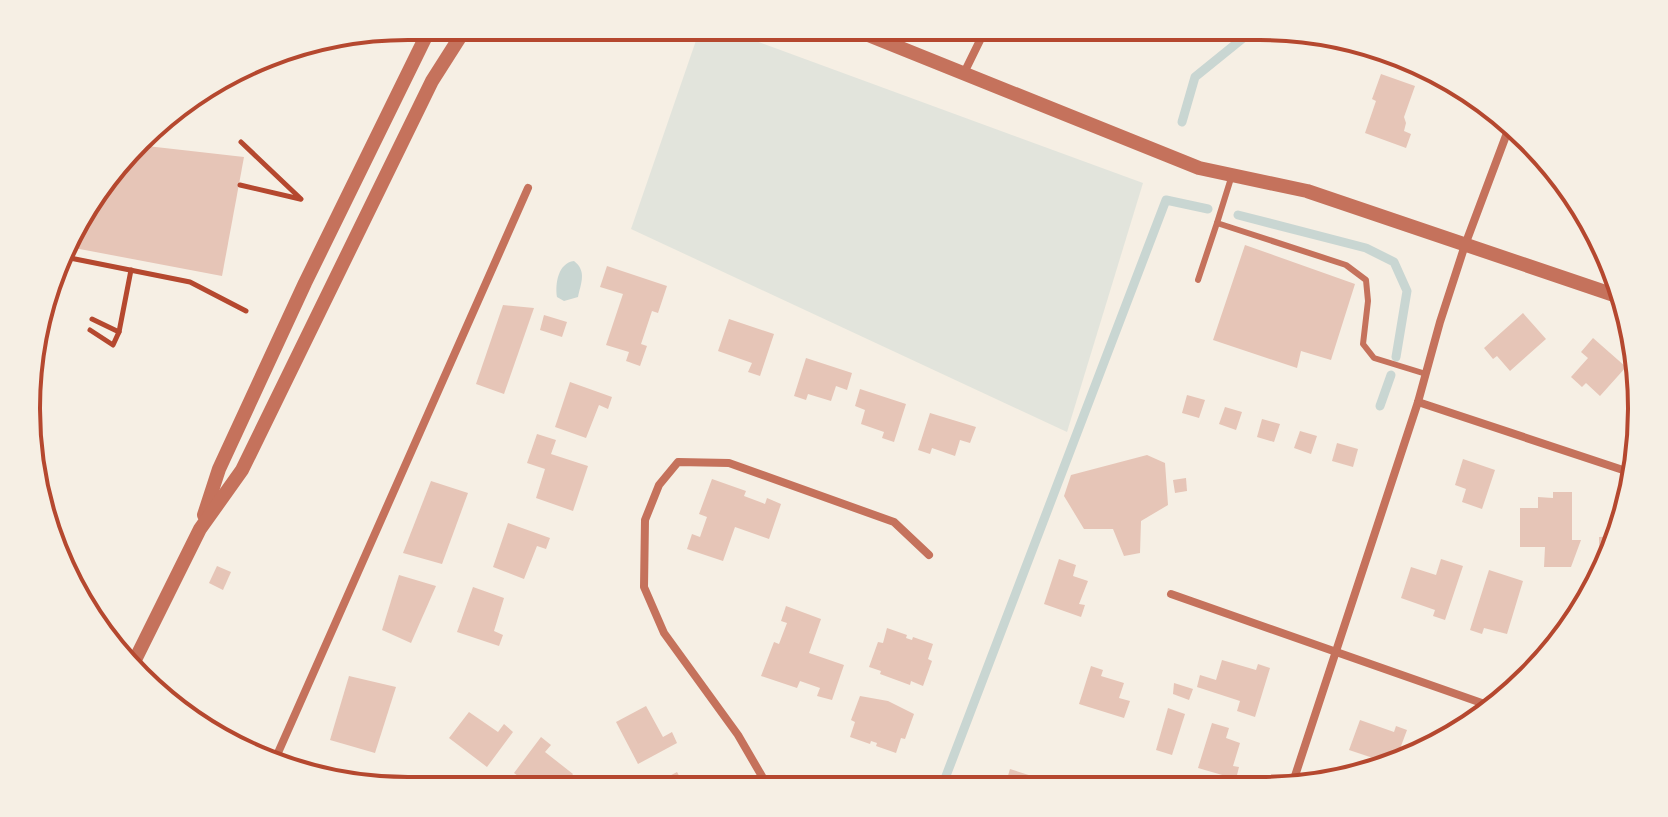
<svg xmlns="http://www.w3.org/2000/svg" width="1668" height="817" font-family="Rubik,sans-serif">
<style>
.green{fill:#e2e4dc}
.water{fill:#c9d6d2}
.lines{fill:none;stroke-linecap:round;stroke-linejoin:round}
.stream{stroke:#c9d6d2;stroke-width:9}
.building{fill:#e6c5b7}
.path{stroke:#b5482f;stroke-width:5}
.service{stroke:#c5725c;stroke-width:6}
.minor{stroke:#c5725c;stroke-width:8}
.tertiary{stroke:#c5725c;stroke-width:14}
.rim{fill:none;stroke:#b5482f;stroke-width:4}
</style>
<rect width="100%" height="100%" fill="#f6efe4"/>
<polygon class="green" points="701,26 715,26 1143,183 1067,432 631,229"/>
<path class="water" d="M574,261C587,271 581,283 578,297L564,301L557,297C555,284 558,263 574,261Z"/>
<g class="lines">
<g class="stream">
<polyline points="1182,122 1195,77 1258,26"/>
<polyline points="1238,215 1366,248 1394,262 1407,291 1396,357"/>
<polyline points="1380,406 1391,375"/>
<polyline points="941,789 1166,200 1208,209"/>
</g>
</g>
<g class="building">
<polygon points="1381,74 1415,86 1404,117 1406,123 1404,131 1411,134 1406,148 1365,133 1376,101 1372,99"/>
<polygon points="138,145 244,157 222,276 69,247 90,196"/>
<polygon points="1245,245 1355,284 1331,360 1301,351 1297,368 1213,340"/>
<polygon points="607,266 667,286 658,313 652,311 641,344 647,346 640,366 626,361 629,352 606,345 623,294 600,287"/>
<polygon points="503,305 534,308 504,394 476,384"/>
<polygon points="1523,313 1546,339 1510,371 1497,356 1493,359 1484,348"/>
<polygon points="544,315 567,322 562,337 540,330"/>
<polygon points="729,319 774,334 760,376 748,372 752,363 718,351"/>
<polygon points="1593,338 1626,367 1600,396 1586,383 1582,387 1571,377 1588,358 1581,352"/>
<polygon points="806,358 852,373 847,390 836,386 831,401 808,394 806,400 794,396"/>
<polygon points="570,382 612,397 608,409 599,405 586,438 555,427"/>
<polygon points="860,389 906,404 894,442 882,438 884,432 861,424 865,410 855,406"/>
<polygon points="1187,395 1205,400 1199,418 1182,413"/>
<polygon points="1225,407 1242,412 1236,430 1219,424"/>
<polygon points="930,413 976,427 970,443 960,440 955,456 932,448 930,454 918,450"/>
<polygon points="1262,419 1280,424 1274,442 1257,437"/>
<polygon points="1300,431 1317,436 1311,454 1294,448"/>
<polygon points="537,434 556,440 551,454 588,466 573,511 536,498 545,469 527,463"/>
<polygon points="1337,443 1358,449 1353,467 1332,461"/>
<polygon points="1147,455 1165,463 1168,505 1141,521 1140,553 1124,556 1113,529 1084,529 1064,496 1071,475"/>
<polygon points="1463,459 1495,470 1482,509 1462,502 1466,489 1455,485"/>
<polygon points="1186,478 1187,491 1175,493 1173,480"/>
<polygon points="712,479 746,491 744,496 765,504 767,498 781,504 769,539 735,527 723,561 687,549 692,534 700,537 707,517 699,514"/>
<polygon points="431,481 468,493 442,564 403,553"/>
<polygon points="1553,492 1572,492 1572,540 1581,540 1571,567 1544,567 1545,547 1520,547 1520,508 1538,508 1538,497 1553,498"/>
<polygon points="508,523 550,538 546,549 537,546 524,579 493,567"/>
<polygon points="1617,536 1613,555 1600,578 1599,537"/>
<polygon points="1059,559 1076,565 1073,576 1088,581 1079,604 1085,605 1081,617 1044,604"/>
<polygon points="1441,559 1463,566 1445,620 1433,616 1435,610 1401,598 1411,567 1436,575"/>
<polygon points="217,566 231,572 223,590 209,583"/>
<polygon points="1489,570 1523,581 1507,634 1484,628 1482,634 1470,630"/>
<polygon points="399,575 436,586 411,643 382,630"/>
<polygon points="473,587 504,598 494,631 503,635 499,646 457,632"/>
<polygon points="786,606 821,619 809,653 844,665 832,700 817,696 820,688 800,681 797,688 761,676 774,642 779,644 787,623 781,621"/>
<polygon points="887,628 907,635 906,638 912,640 913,637 933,644 928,659 932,661 923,686 911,681 910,685 880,674 881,671 869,667 878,642 883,643"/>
<polygon points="1222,660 1256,670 1258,664 1270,668 1255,717 1237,711 1240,701 1197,687 1200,675 1216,680"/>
<polygon points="1091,666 1103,670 1101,676 1124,683 1119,698 1130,701 1124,718 1079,704"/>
<polygon points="349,676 396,687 375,753 330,740"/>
<polygon points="1174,683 1193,689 1189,700 1173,694"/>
<polygon points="860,696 888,701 914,714 905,739 901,738 896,753 876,746 877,743 871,741 870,744 850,737 855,722 851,720"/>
<polygon points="646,706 663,737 672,732 677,743 638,764 616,722"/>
<polygon points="1168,708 1185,714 1172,755 1156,750"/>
<polygon points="469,712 498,732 504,724 513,732 487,767 449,738"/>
<polygon points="1360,720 1394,732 1396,726 1407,730 1394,765 1349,750"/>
<polygon points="1212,723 1229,728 1226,738 1240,743 1233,766 1239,767 1236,779 1198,768"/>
<polygon points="541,737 551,745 545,752 573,774 561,790 538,791 514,773"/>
<polygon points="1010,769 1070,788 1070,789 1004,789"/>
<polygon points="677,772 683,783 675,787 676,790 643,790"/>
</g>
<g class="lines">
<g class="path">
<polyline points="241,142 301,199"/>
<polyline points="240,185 300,199"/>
<polyline points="65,257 190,282 246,311"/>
<polyline points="92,319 119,332"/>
<polyline points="90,330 113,345 119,332 131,270"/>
</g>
<g class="service">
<polyline points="1232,175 1217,223 1346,265 1366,280 1368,301 1363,344 1374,358 1426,374"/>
<polyline points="1198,280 1217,223"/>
</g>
<g class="minor">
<polyline points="964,73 987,26"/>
<polyline points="1418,402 1629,472"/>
<polyline points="1171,594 1496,708"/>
<polyline points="273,764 528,188"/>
<polyline points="1291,788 1418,402 1440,322 1465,245 1510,125"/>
<polyline points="770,790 738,735 664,633 644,587 645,520 659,485 678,462 729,463 894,522 929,555"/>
</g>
<g class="tertiary">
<polyline points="846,26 1199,168 1307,191 1620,297"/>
<polyline points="204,515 219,469 305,283 431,26"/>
<polyline points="131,668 200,529 242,470 432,81 467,26"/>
</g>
</g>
<path d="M0 0H1668V817H0ZM408 40H1260A368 368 0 0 1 1628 408V409A368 368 0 0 1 1260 777H408A368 368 0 0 1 40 409V408A368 368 0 0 1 408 40Z" fill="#f6efe4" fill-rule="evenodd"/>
<path class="rim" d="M408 40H1260A368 368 0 0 1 1628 408V409A368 368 0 0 1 1260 777H408A368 368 0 0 1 40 409V408A368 368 0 0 1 408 40Z"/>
</svg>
